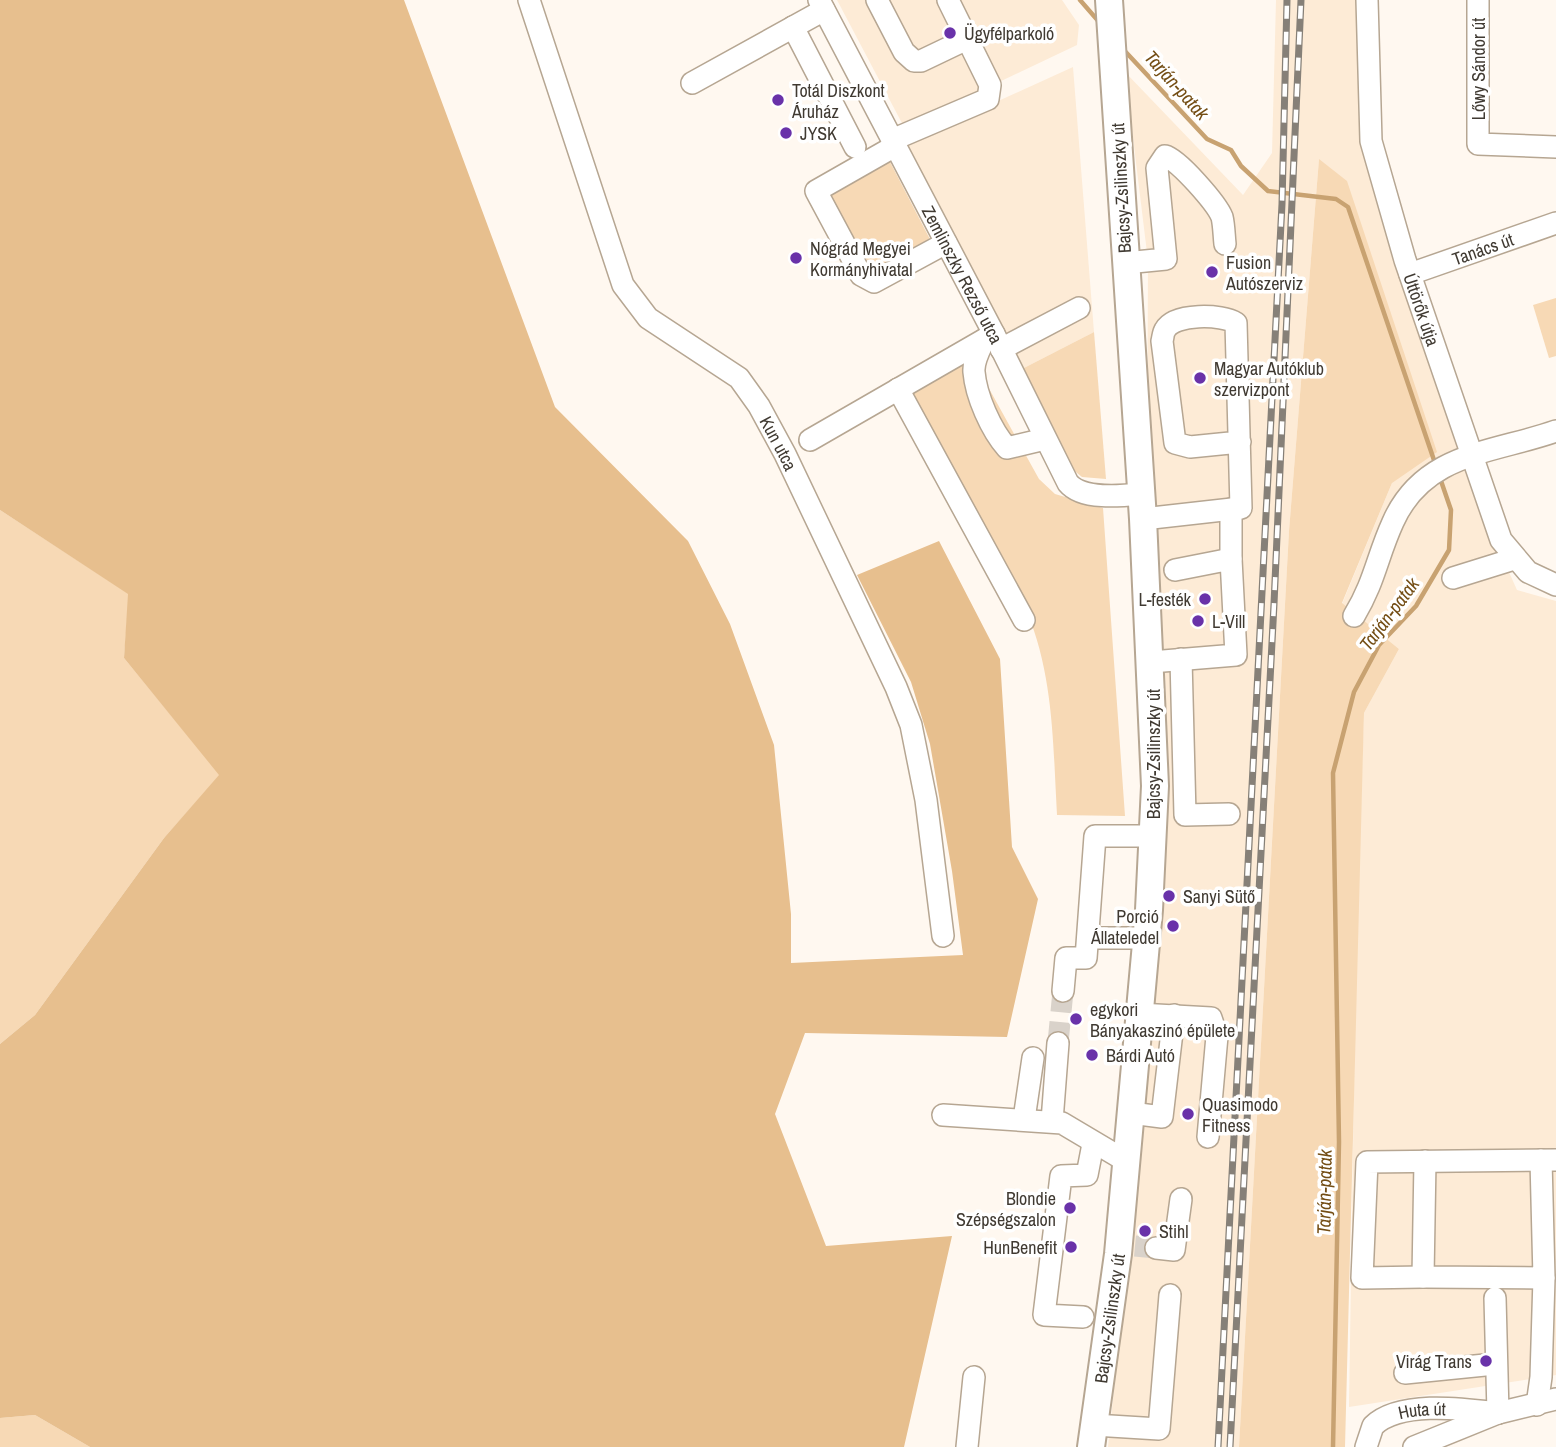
<svg xmlns="http://www.w3.org/2000/svg" width="1556" height="1447" font-family="'Archivo Narrow',sans-serif">
<style>
.built{fill:#fdebd6}
.green{fill:#f7d9b5}
.forest{fill:#e7bf8e}
.lines{fill:none;stroke-linecap:round;stroke-linejoin:round}
.stream{stroke:#c8a271;stroke-width:4.5}
.minor-tunnel{stroke:#d9d2ca;stroke-width:21;stroke-dasharray:21 10;stroke-linecap:butt}
.minor-casing{stroke:#b6a692;stroke-width:24}
.major-casing{stroke:#b6a692;stroke-width:30}
.minor{stroke:#fff;stroke-width:21}
.major{stroke:#fff;stroke-width:26}
.rail-casing{stroke:#868078;stroke-width:7}
.rail{stroke:#fff;stroke-width:4.5;stroke-dasharray:13;stroke-linecap:butt}
.poi-dot{fill:#6932a9;stroke:#fff;stroke-width:2.5}
.labels{text-anchor:middle;dominant-baseline:central;stroke-width:7;stroke-linejoin:round;paint-order:stroke}
.poi-label{font-size:18px;fill:#403a32;stroke:#fff;text-anchor:start}
.street-label{font-size:18px;fill:#403a32;stroke:#fff}
.water-label{font-size:19px;font-style:italic;fill:#744e15;stroke:#fff}
</style>
<rect width="100%" height="100%" fill="#fff8f0"/>
<g class="built">
<polygon points="837,0 1062,0 1079,25 1077,45 904,127"/>
<polygon points="1276,0 1363,0 1366,141 1496,543 1517,590 1556,601 1556,1375 1349,1407 1356,957 1364,713 1399,649 1342,604 1392,483 1319,159 1289,531 1239,1447 1108,1447 1162,921 1166,725 1165,673 1147,494 1148,261 1125,72 1243,195 1272,153"/>
<polygon points="1073,67 1094,332 1020,370 906,143"/>
</g>
<g class="green">
<polygon points="1319,159 1347,181 1437,452 1392,483 1342,603 1399,649 1364,713 1345,1447 1239,1447 1289,531"/>
<polygon points="889,160 933,245 886,269 865,259 828,193"/>
<polygon points="1556,298 1556,356 1549,358 1533,305"/>
<polygon points="1094,332 1106,479 1082,477 1071,468 1020,370"/>
<path d="M971,356L1039,479L1055,494L1103,508L1125,816L1057,815C1053,746 1054,677 1027,612L906,393Z"/>
<polygon points="0,510 129,594 124,658 220,775 164,838 35,1015 0,1044"/>
<polygon points="35,1415 90,1447 0,1447 0,1418"/>
</g>
<polygon class="forest" points="0,0 404,0 555,407 688,541 730,624 774,745 791,914 791,963 963,955 952,871 930,744 911,682 857,575 939,541 1000,659 1012,847 1038,899 1007,1037 805,1033 775,1114 826,1246 952,1236 904,1447 90,1447 35,1415 0,1418 0,1044 35,1015 164,838 219,775 124,658 128,594 0,510"/>
<g class="lines">
<g class="stream">
<polyline points="1080,0 1100,23"/>
<polyline points="1122,48 1207,139 1231,150 1241,166 1268,191 1336,199 1348,207 1436,466"/>
<polyline points="1333,1447 1339,1142 1333,773 1354,692 1379,645 1416,606 1449,550 1451,510 1440,478"/>
</g>
<g class="minor-tunnel">
<polyline points="1058,1043 1063,991"/>
<polyline points="1135,1246 1156,1248"/>
</g>
<g class="minor-casing">
<g id="minor">
<path id="s1" d="M529,0L623,285L648,318L739,378L759,406L785,454L896,687L911,725L926,800L943,936"/>
<path id="s2" d="M819,0L994,334L1068,483C1082,500 1121,496 1141,494"/>
<polyline points="877,0 904,52 914,61 921,61 967,39"/>
<path id="s3" d="M1367,0L1371,141L1405,260L1501,540L1528,572L1556,585"/>
<polyline points="1478,0 1478,144 1556,147"/>
<polyline points="793,27 855,147"/>
<polyline points="692,83 824,10"/>
<polyline points="892,140 988,99 990,85 948,0"/>
<polyline points="895,146 816,191 861,275 874,282 946,243"/>
<path d="M1125,263L1166,259L1157,168L1165,156C1178,159 1217,204 1222,217C1224,225 1224,235 1225,244"/>
<path id="s4" d="M1410,274L1556,223"/>
<path d="M984,340C980,349 973,361 974,372C976,396 991,430 1007,448L1045,439"/>
<polyline points="1001,349 1079,308"/>
<polyline points="898,389 1024,620"/>
<polyline points="810,440 994,334"/>
<path d="M1143,519L1241,508L1236,323C1222,314 1174,313 1165,330C1163,333 1163,338 1162,341L1175,443L1190,447L1240,442"/>
<polyline points="1231,559 1231,509"/>
<polyline points="1453,578 1514,559"/>
<path d="M1354,616C1375,581 1377,557 1393,522C1424,452 1494,453 1556,431"/>
<polyline points="1181,659 1185,815 1229,814"/>
<polyline points="1151,662 1236,655 1231,559 1175,570"/>
<polyline points="1088,938 1146,938"/>
<polyline points="1063,991 1066,958 1086,958 1095,836 1153,836"/>
<polyline points="1139,1014 1211,1018 1217,1036 1208,1137"/>
<polyline points="1131,1113 1162,1117 1174,1015"/>
<polyline points="943,1115 1062,1123 1126,1161"/>
<polyline points="1024,1119 1033,1058"/>
<polyline points="1052,1121 1058,1043"/>
<polyline points="1425,1161 1423,1277 1544,1278 1541,1160"/>
<polyline points="1156,1248 1174,1250 1181,1199"/>
<polyline points="1423,1277 1362,1278 1367,1162 1556,1160"/>
<polyline points="1495,1298 1498,1413"/>
<polyline points="1083,1317 1044,1315 1061,1176 1087,1175 1093,1144"/>
<polyline points="1405,1373 1495,1364"/>
<polyline points="1537,1405 1541,1377 1544,1278"/>
<polyline points="1094,1425 1159,1429 1170,1295"/>
<polyline points="967,1447 974,1377"/>
<path id="s5" d="M1366,1447L1373,1426C1400,1400 1464,1409 1498,1413"/>
<polyline points="1414,1447 1498,1413 1556,1399"/>
</g>
</g>
<g class="major-casing">
<g id="major">
<path id="s6" d="M1091,1447L1118,1254L1149,910L1155,786L1143,519L1109,0"/>
</g>
</g>
<use href="#minor" class="minor"/>
<use href="#major" class="major"/>
<g class="rail-casing">
<g id="rail">
<polyline points="1218,1447 1282,204 1287,0"/>
<polyline points="1230,1447 1274,604 1301,0"/>
</g>
</g>
<use href="#rail" class="rail"/>
</g>
<g class="poi-dot">
<circle cx="950" cy="33" r="7"/>
<circle cx="778" cy="100" r="7"/>
<circle cx="786" cy="133" r="7"/>
<circle cx="796" cy="258" r="7"/>
<circle cx="1212" cy="272" r="7"/>
<circle cx="1200" cy="378" r="7"/>
<circle cx="1205" cy="599" r="7"/>
<circle cx="1198" cy="621" r="7"/>
<circle cx="1169" cy="896" r="7"/>
<circle cx="1173" cy="926" r="7"/>
<circle cx="1076" cy="1019" r="7"/>
<circle cx="1092" cy="1055" r="7"/>
<circle cx="1188" cy="1114" r="7"/>
<circle cx="1070" cy="1208" r="7"/>
<circle cx="1145" cy="1231" r="7"/>
<circle cx="1071" cy="1247" r="7"/>
<circle cx="1486" cy="1361" r="7"/>
</g>
<g class="labels">
<g class="poi-label">
<text x="964" y="33">Ügyfélparkoló</text>
<text x="792" y="90">Totál Diszkont<tspan x="792" dy="21">Áruház</tspan></text>
<text x="800" y="133">JYSK</text>
<text x="810" y="248">Nógrád Megyei<tspan x="810" dy="21">Kormányhivatal</tspan></text>
<text x="1226" y="262">Fusion<tspan x="1226" dy="21">Autószerviz</tspan></text>
<text x="1214" y="368">Magyar Autóklub<tspan x="1214" dy="21">szervizpont</tspan></text>
<text x="1191" y="599" text-anchor="end">L-festék</text>
<text x="1212" y="621">L-Vill</text>
<text x="1183" y="896">Sanyi Sütő</text>
<text x="1159" y="916" text-anchor="end">Porció<tspan x="1159" dy="21">Állateledel</tspan></text>
<text x="1090" y="1009">egykori<tspan x="1090" dy="21">Bányakaszinó épülete</tspan></text>
<text x="1106" y="1055">Bárdi Autó</text>
<text x="1202" y="1104">Quasimodo<tspan x="1202" dy="21">Fitness</tspan></text>
<text x="1056" y="1198" text-anchor="end">Blondie<tspan x="1056" dy="21">Szépségszalon</tspan></text>
<text x="1159" y="1231">Stihl</text>
<text x="1057" y="1247" text-anchor="end">HunBenefit</text>
<text x="1472" y="1361" text-anchor="end">Virág Trans</text>
</g>
<g class="street-label">
<text transform="translate(1478 69) rotate(-90)">Lőwy Sándor út</text>
<text transform="translate(1121 188) rotate(-93)">Bajcsy-Zsilinszky út</text>
<text stroke="none"><textPath href="#s4" startOffset="77">Tanács út</textPath></text>
<text stroke="none"><textPath href="#s2" startOffset="310">Zemlinszky Rezső utca</textPath></text>
<text stroke="none"><textPath href="#s3" startOffset="317">Úttörők útja</textPath></text>
<text stroke="none"><textPath href="#s1" startOffset="527">Kun utca</textPath></text>
<text transform="translate(1153 754) rotate(-90)">Bajcsy-Zsilinszky út</text>
<text stroke="none"><textPath href="#s6" startOffset="130">Bajcsy-Zsilinszky út</textPath></text>
<text stroke="none"><textPath href="#s5" startOffset="75">Huta út</textPath></text>
</g>
<g class="water-label">
<text transform="translate(1177 85) rotate(48)">Tarján-patak</text>
<text transform="translate(1389 614) rotate(-53)">Tarján-patak</text>
<text transform="translate(1324 1192) rotate(-89)">Tarján-patak</text>
</g>
</g>
</svg>
